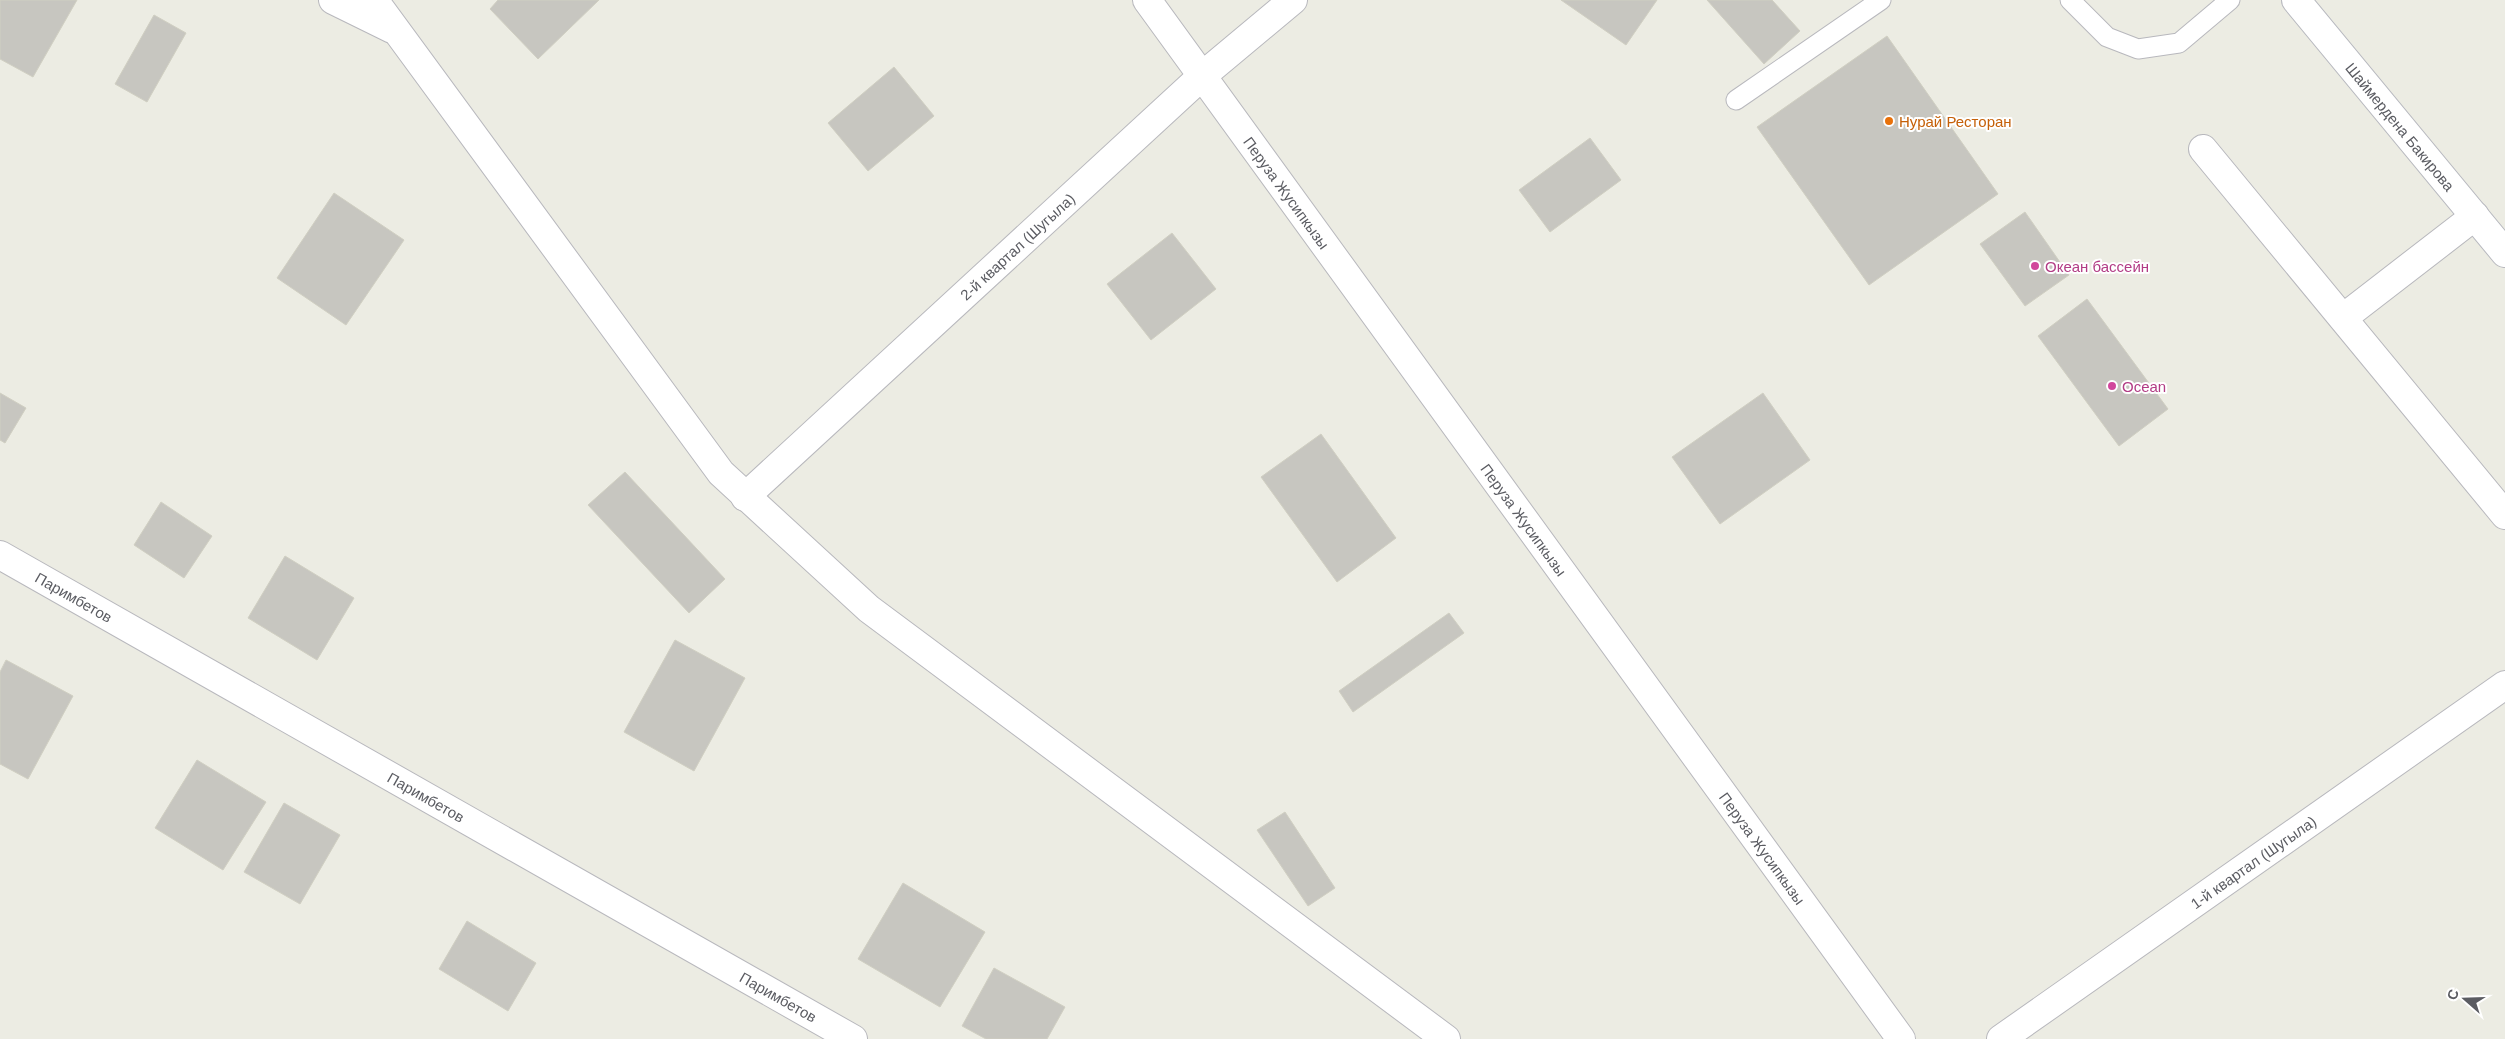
<svg xmlns="http://www.w3.org/2000/svg" width="2505" height="1039" font-family="Helvetica,sans-serif">
<style>
.building{fill:#c7c6c0;stroke:#d0cfc2}
.lines{fill:none;stroke-linecap:round;stroke-linejoin:round}
.lane-casing{stroke:#b8b8bd;stroke-width:21}
.street-casing{stroke:#b8b8bd;stroke-width:30}
.secondary-casing{stroke:#b8b9bf;stroke-width:30}
.lane{stroke:#fff;stroke-width:19}
.street{stroke:#fff;stroke-width:28}
.secondary{stroke:#fff;stroke-width:28}
.food-dot{fill:#e8710a;stroke:#fff;stroke-width:2}
.hotel-dot{fill:#d1479c;stroke:#fff;stroke-width:2}
.labels{text-anchor:middle;dominant-baseline:central;stroke-width:4;stroke-linejoin:round;paint-order:stroke}
.food-label{font-size:15px;fill:#c56008;stroke:#fff;text-anchor:start}
.street-label{font-size:15px;fill:#5b5c62;stroke:#fff}
.hotel-label{font-size:15px;fill:#b23c85;stroke:#fff;text-anchor:start}
</style>
<rect width="100%" height="100%" fill="#ecece3"/>
<g class="building">
<polygon points="0,0 77,0 33,77 0,59"/>
<polygon points="498,0 599,0 538,59 490,9"/>
<polygon points="1561,0 1657,0 1626,45"/>
<polygon points="1707,0 1772,0 1800,31 1764,64"/>
<polygon points="154,15 186,33 147,102 115,84"/>
<polygon points="1887,36 1998,194 1869,285 1757,127"/>
<polygon points="894,67 934,116 868,171 828,123"/>
<polygon points="1590,138 1621,180 1550,232 1519,190"/>
<polygon points="334,193 404,240 346,325 277,278"/>
<polygon points="2025,212 2069,275 2025,306 1980,244"/>
<polygon points="1172,233 1216,289 1151,340 1107,284"/>
<polygon points="2087,299 2168,409 2119,446 2038,336"/>
<polygon points="0,393 26,408 5,443 0,440"/>
<polygon points="1763,393 1810,460 1720,524 1672,457"/>
<polygon points="1321,434 1396,538 1337,582 1261,477"/>
<polygon points="625,472 725,579 689,613 588,505"/>
<polygon points="161,502 212,536 184,578 134,545"/>
<polygon points="285,556 354,598 317,660 248,618"/>
<polygon points="1449,613 1464,633 1353,712 1339,691"/>
<polygon points="675,640 745,678 694,771 624,732"/>
<polygon points="6,660 73,696 28,779 0,764 0,672"/>
<polygon points="197,760 266,802 223,870 155,828"/>
<polygon points="284,803 340,835 300,904 244,872"/>
<polygon points="1285,812 1335,888 1308,906 1257,830"/>
<polygon points="903,883 985,932 940,1007 858,959"/>
<polygon points="467,921 536,963 508,1011 439,969"/>
<polygon points="994,968 1065,1007 1047,1039 986,1039 962,1026"/>
</g>
<g class="lines">
<g class="lane-casing">
<g id="lane">
<polyline points="2070,0 2107,37 2138,49 2179,43 2230,0"/>
<polyline points="1736,100 1881,0"/>
</g>
</g>
<g class="street-casing">
<g id="street">
<polyline points="333,0 392,29"/>
<polyline points="374,0 721,473 869,609 1446,1039"/>
<path id="s1" d="M1147,0L1901,1039"/>
<polyline points="2203,149 2505,515"/>
<polyline points="2343,318 2475,216"/>
<path id="s2" d="M745,497L1202,76L1293,0"/>
<path id="s3" d="M0,555L853,1039"/>
<path id="s4" d="M2001,1039L2505,685"/>
</g>
</g>
<g class="secondary-casing">
<g id="secondary">
<path id="s5" d="M2296,0L2505,253"/>
</g>
</g>
<use href="#lane" class="lane"/>
<use href="#street" class="street"/>
<use href="#secondary" class="secondary"/>
</g>
<circle class="food-dot" cx="1889" cy="121" r="5"/>
<g class="hotel-dot">
<circle cx="2035" cy="266" r="5"/>
<circle cx="2112" cy="386" r="5"/>
</g>
<g class="labels">
<g class="food-label">
<text x="1899" y="121">Нурай Ресторан</text>
</g>
<g class="street-label">
<text stroke="none"><textPath href="#s5" startOffset="164">Шаймердена Бакирова</textPath></text>
<text stroke="none"><textPath href="#s1" startOffset="238">Перуза Жусипкызы</textPath></text>
<text stroke="none"><textPath href="#s2" startOffset="370">2-й квартал (Шугыла)</textPath></text>
<text stroke="none"><textPath href="#s1" startOffset="642">Перуза Жусипкызы</textPath></text>
<text stroke="none"><textPath href="#s3" startOffset="85">Паримбетов</textPath></text>
<text stroke="none"><textPath href="#s3" startOffset="490">Паримбетов</textPath></text>
<text stroke="none"><textPath href="#s1" startOffset="1048">Перуза Жусипкызы</textPath></text>
<text stroke="none"><textPath href="#s4" startOffset="308">1-й квартал (Шугыла)</textPath></text>
<text stroke="none"><textPath href="#s3" startOffset="895">Паримбетов</textPath></text>
</g>
<g class="hotel-label">
<text x="2045" y="266">Океан бассейн</text>
<text x="2122" y="386">Ocean</text>
</g>
</g>
<g transform="translate(2465 999) rotate(290)" stroke="#ffffff" stroke-width="4" paint-order="stroke">
<path d="M0-4L9 19L0 12L-9 19Z" fill="#5b5c62"/>
<text y="-8" font-size="14" font-weight="bold" text-anchor="middle" fill="#5b5c62">С</text>
</g>
</svg>
